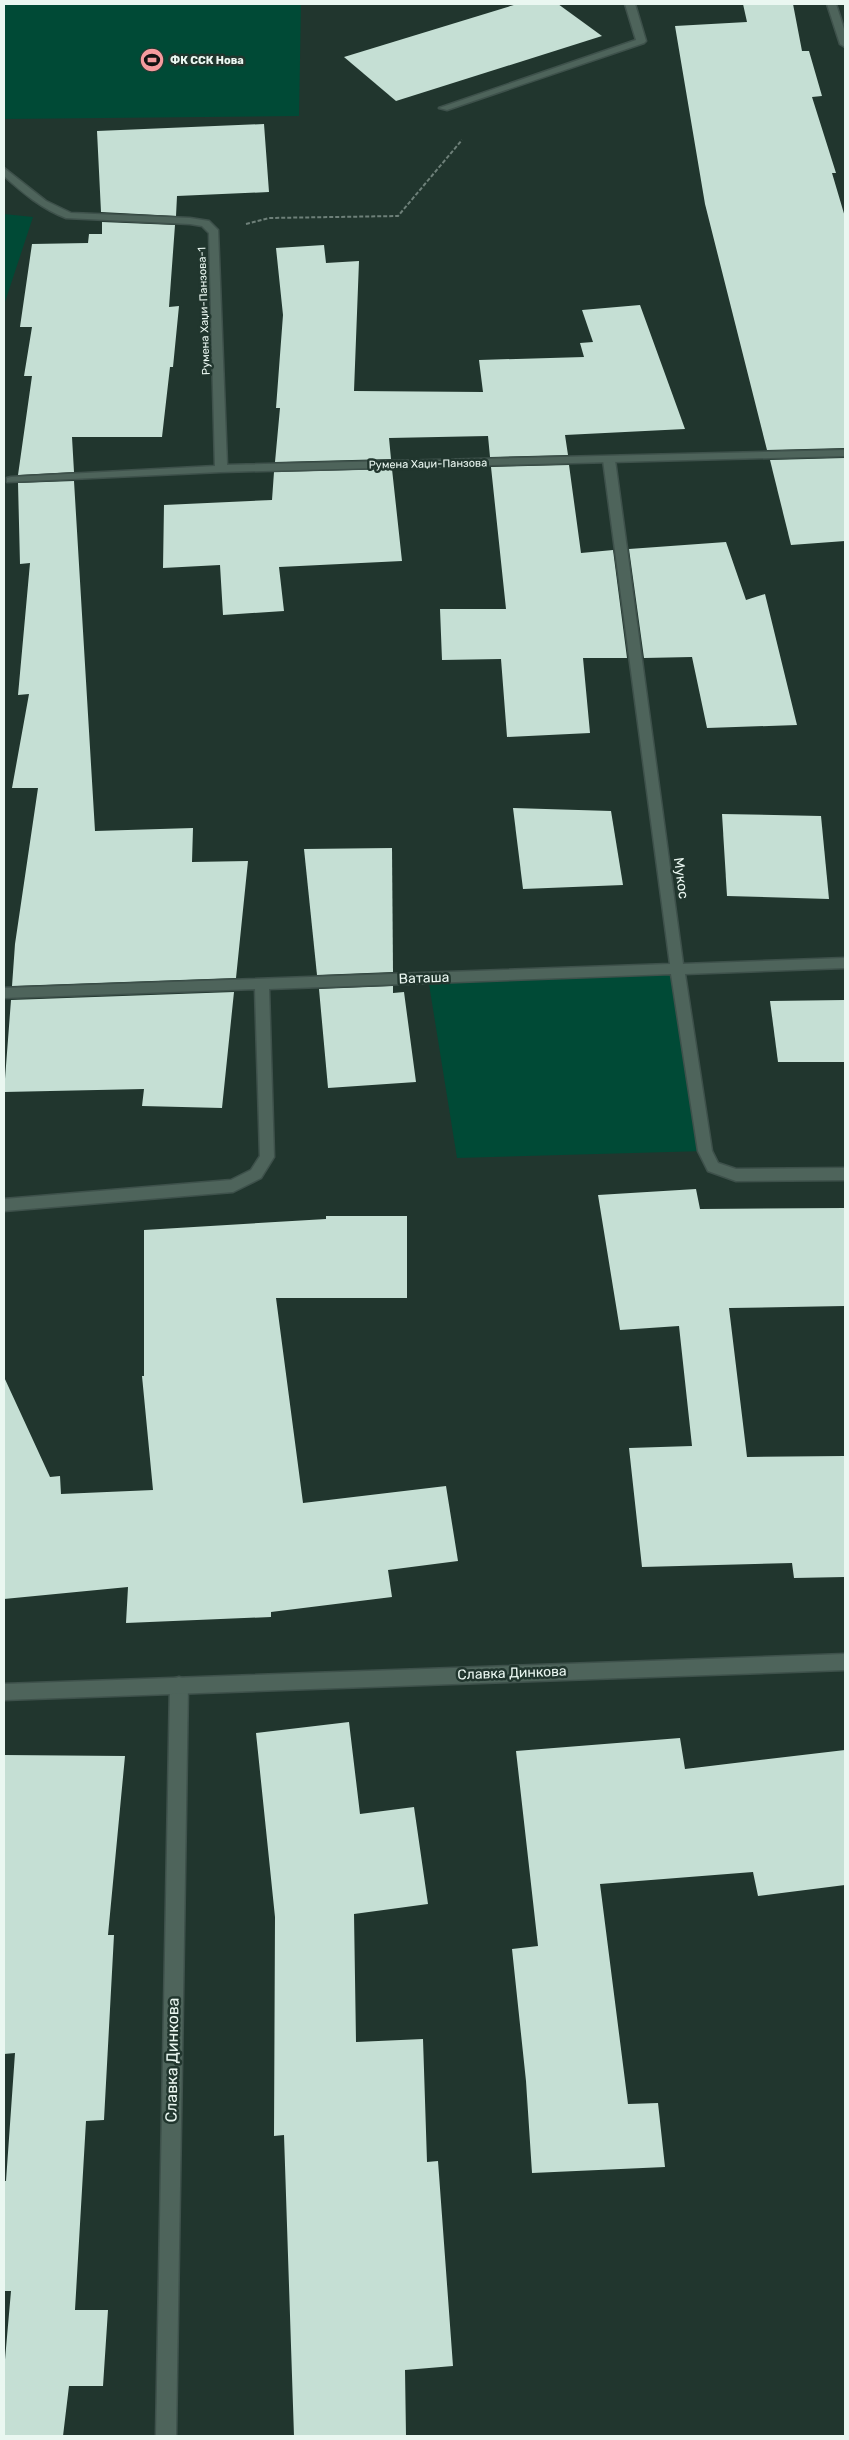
<svg xmlns="http://www.w3.org/2000/svg" width="849" height="2440" font-family="Rubik,sans-serif">
<style>
.green{fill:#004a36}
.building{fill:#c5dfd4}
.lines{fill:none;stroke-linecap:round;stroke-linejoin:round}
.service-casing{stroke:#3e514b;stroke-width:3}
.minor-casing{stroke:#3e514b;stroke-width:3}
.path{stroke:#6e8079;stroke-width:2;stroke-dasharray:4 2;stroke-linecap:butt}
.service{fill:#4e645b;fill-rule:evenodd}
.minor{fill:#4e645b;fill-rule:evenodd}
.labels{text-anchor:middle;dominant-baseline:central;stroke-width:5;stroke-linejoin:round;paint-order:stroke}
.far-poi-label{font-size:11px;font-weight:bold;fill:#eaf7f1;stroke:#21362e;text-anchor:start}
.far-street-label{font-size:11px;fill:#eaf7f1;stroke:#21362e}
.street-label{font-size:14px;fill:#eaf7f1;stroke:#21362e}
.near-street-label{font-size:16px;fill:#eaf7f1;stroke:#21362e}
</style>
<rect width="100%" height="100%" fill="#21362e"/>
<g class="green">
<polygon points="4,4 301,4 299,116 4,119"/>
<polygon points="4,214 33,217 4,305"/>
<polygon points="677,968 705,1151 457,1158 428,978"/>
</g>
<g class="building">
<polygon points="517,4 558,4 602,36 396,101 344,57"/>
<polygon points="743,4 793,4 802,51 809,51 822,96 812,97 836,173 832,173 845,217 845,448 767,450 705,204 675,26 747,22"/>
<polygon points="264,124 269,192 177,196 176,216 101,212 97,131"/>
<polygon points="102,222 175,225 169,307 179,306 173,367 170,367 162,437 72,437 74,472 18,475 32,376 24,376 32,327 20,327 32,244 88,243 89,234 102,234"/>
<polygon points="324,245 326,263 359,261 354,391 483,392 479,360 584,357 580,343 593,342 582,310 640,305 685,429 565,435 568,455 490,457 488,436 389,438 391,459 275,462 280,408 276,408 283,315 276,248"/>
<polygon points="845,458 845,541 791,545 770,460"/>
<polygon points="569,465 581,553 613,550 627,658 583,658 590,733 507,737 501,659 442,660 440,609 506,609 491,467"/>
<polygon points="392,469 402,561 279,567 284,611 223,615 220,565 163,568 164,505 272,500 274,472"/>
<polygon points="74,481 95,831 193,828 192,862 248,861 236,978 12,986 15,944 38,788 12,788 29,694 18,695 30,563 20,564 18,483"/>
<polygon points="726,542 746,600 765,594 797,725 707,728 692,657 644,658 629,549"/>
<polygon points="513,808 611,811 623,885 523,889"/>
<polygon points="722,814 821,816 829,899 727,896"/>
<polygon points="392,848 393,972 317,975 304,849"/>
<polygon points="393,986 393,993 404,992 416,1082 328,1088 319,989"/>
<polygon points="234,992 222,1108 142,1106 144,1089 4,1092 11,1000"/>
<polygon points="845,1000 845,1062 778,1062 770,1001"/>
<polygon points="696,1189 700,1209 845,1208 845,1306 729,1308 747,1457 845,1456 845,1577 794,1578 792,1563 642,1567 629,1448 692,1446 679,1326 620,1330 598,1195"/>
<polygon points="326,1216 407,1216 407,1298 276,1298 303,1503 446,1486 458,1561 388,1570 392,1597 271,1612 271,1617 126,1623 128,1587 4,1599 4,1377 50,1477 60,1476 61,1494 153,1490 142,1376 144,1376 144,1230 326,1219"/>
<polygon points="349,1722 360,1814 414,1807 428,1904 354,1914 356,2042 423,2039 427,2162 438,2161 453,2366 405,2370 406,2436 294,2436 284,2135 274,2136 275,1917 256,1733"/>
<polygon points="680,1738 685,1769 845,1750 845,1885 758,1896 753,1872 600,1884 628,2104 658,2103 665,2167 532,2173 526,2081 512,1949 538,1946 516,1751"/>
<polygon points="4,1755 125,1756 108,1935 114,1935 104,2120 86,2121 75,2310 108,2310 103,2386 69,2386 63,2436 4,2436 4,2371 11,2291 4,2291 4,2181 6,2181 15,2053 4,2054"/>
</g>
<g class="lines">
<g class="service-casing">
<g id="service">
<polygon points="625,4 635,4 646,41 644,43 447,110 439,108 636,40"/>
<polygon points="827,4 836,4 845,32 845,47 840,44"/>
<polygon points="609,457 615,460 683,964 845,958 845,968 685,974 712,1151 718,1163 736,1169 845,1168 845,1180 736,1181 708,1171 698,1151 671,974 269,989 274,1157 261,1178 233,1192 4,1211 4,1199 231,1180 251,1170 260,1156 255,989 4,998 4,988 670,964 603,460"/>
<polygon points="179,1677 185,1679 188,1685 176,2436 156,2436 170,1685 173,1679"/>
</g>
</g>
<g class="minor-casing">
<g id="minor">
<path d="M4,168L46,201L71,213L190,218L209,221L218,230L227,465L845,450V456L221,472L7,482V478L11,477L215,466L209,233L202,226L190,224L66,218C42,209 23,193 4,176Z"/>
<polygon points="845,1654 845,1670 4,1700 4,1684"/>
</g>
</g>
<polyline class="path" points="246,224 269,218 398,216 462,140"/>
<use href="#service" class="service"/>
<use href="#minor" class="minor"/>
</g>
<defs>
<g id="stadium-disc" transform="scale(1.25)"><circle r="9.5" fill="#f59b9e" stroke="#21362e"/><path d="M0-5a6.5 5 0 1 0 0 10a6.5 5 0 1 0 0-10ZM-3.5-1.8h7v3.6h-7Z" fill="#111"/></g>
</defs>
<g fill-rule="evenodd">
<use href="#stadium-disc" x="152" y="60"/>
</g>
<g class="labels">
<g class="far-poi-label">
<text x="170" y="60">ФК ССК Нова</text>
</g>
<g class="far-street-label">
<text transform="translate(204 311) rotate(-92)">Румена Хаџи-Панзова-1</text>
<text transform="translate(428 464) rotate(-1)">Румена Хаџи-Панзова</text>
</g>
<g class="street-label">
<text transform="translate(681 878) rotate(82)">Мукос</text>
<text transform="translate(424 978) rotate(-2)">Ваташа</text>
<text transform="translate(512 1673) rotate(-2)">Славка Динкова</text>
</g>
<g class="near-street-label">
<text transform="translate(172 2060) rotate(-89)">Славка Динкова</text>
</g>
</g>
<rect width="849" height="2440" fill="none" stroke="#eaf7f1" stroke-width="10"/>
</svg>
